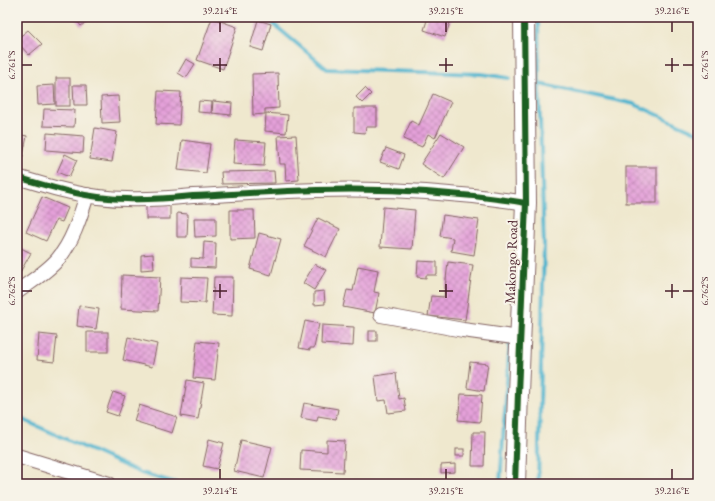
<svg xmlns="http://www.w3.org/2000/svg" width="715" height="501" font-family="'EB Garamond',serif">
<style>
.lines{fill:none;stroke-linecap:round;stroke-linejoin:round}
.stream{stroke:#50b4ce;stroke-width:4}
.building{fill:url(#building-cross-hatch)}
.street-casing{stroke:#846564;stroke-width:16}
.secondary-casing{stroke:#846564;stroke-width:22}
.street{stroke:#fff;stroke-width:14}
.secondary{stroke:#fff;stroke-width:20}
.cycleway-casing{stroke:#f7f3e8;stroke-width:8}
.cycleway{stroke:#1b5e20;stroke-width:6}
.ticks{fill:none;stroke:#4a1f2b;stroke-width:1.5}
.labels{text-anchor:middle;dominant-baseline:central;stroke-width:4;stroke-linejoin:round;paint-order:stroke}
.street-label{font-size:14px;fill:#4a1f2b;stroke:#f7f3e8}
.neatline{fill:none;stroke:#4a1f2b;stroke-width:1.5}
.ticks-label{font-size:10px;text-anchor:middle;fill:#4a1f2b}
</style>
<defs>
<pattern id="building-cross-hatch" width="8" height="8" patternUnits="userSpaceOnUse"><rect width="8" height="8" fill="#e4a0d9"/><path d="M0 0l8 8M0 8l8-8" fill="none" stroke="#bb82b0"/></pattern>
</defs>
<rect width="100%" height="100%" fill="#f7f3e8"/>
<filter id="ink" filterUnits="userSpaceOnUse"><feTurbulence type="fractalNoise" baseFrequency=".025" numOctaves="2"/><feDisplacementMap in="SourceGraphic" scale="8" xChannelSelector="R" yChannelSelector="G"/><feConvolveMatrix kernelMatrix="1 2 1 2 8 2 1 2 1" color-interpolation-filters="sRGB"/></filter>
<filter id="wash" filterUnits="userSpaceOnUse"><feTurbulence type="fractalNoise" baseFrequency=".012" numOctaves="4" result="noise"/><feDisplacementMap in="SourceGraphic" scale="16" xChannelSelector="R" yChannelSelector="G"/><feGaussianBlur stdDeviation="0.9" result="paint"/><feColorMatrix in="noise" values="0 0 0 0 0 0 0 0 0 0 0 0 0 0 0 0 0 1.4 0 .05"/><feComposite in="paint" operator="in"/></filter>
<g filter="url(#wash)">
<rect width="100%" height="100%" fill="#efe8ce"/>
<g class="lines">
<g class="stream">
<polyline points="265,17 327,69 482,74 509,78"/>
<polyline points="539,84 634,104 698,133"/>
<polyline points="17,417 141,473 180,484"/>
<polyline points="500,484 510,338"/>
<polyline points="538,484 544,245 539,84 538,17"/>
</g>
</g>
<g id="blocks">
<g class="building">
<polygon points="74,17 93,17 81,26"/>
<polygon points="428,17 452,17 445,37 424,30"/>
<polygon points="212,18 237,27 223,69 197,60"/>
<polygon points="258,20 271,24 263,51 250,47"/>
<polygon points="28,30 42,44 29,55 17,42 17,39"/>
<polygon points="186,59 195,64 186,78 178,73"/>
<polygon points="278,73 279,108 265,109 265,114 253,115 252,74"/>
<rect x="56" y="78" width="14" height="28"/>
<polygon points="54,85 55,104 38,105 37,86"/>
<polygon points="73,85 86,85 87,105 74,105"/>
<polygon points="365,88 371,94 362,103 356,97"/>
<polygon points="158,91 181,92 179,125 156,124"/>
<polygon points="433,94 451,102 435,138 428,134 422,147 403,139 411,121 419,125"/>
<polygon points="118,96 120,122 102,123 101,97"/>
<polygon points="199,101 212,102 211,113 198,112"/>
<polygon points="213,101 232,103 231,115 212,113"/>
<polygon points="354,108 377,108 377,127 366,127 365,133 354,132"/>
<polygon points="44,109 75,110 74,127 43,126"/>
<polygon points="266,113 288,115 286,133 265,131"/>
<polygon points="95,128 117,132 112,162 90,159"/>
<polygon points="47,133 84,136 83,153 46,150"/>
<polygon points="441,133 464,147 444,179 421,164"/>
<polygon points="17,134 27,136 22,160 17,159"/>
<polygon points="296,135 299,180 286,181 285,164 280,164 278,136"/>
<polygon points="182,140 210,144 206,173 178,170"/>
<polygon points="235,140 266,142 264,166 233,164"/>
<polygon points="386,148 404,155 399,169 380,162"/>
<polygon points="65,154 77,160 69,177 57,172"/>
<rect x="626" y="167" width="31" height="36"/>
<polygon points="274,171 275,183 222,184 221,172"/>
<polygon points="42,197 68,208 62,222 56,220 46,241 26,232"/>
<rect x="146" y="205" width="24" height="14"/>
<polygon points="383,207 415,210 412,249 380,247"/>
<polygon points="230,210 254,210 255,238 230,239"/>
<polygon points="177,213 188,214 187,237 177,237"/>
<polygon points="443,215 479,220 474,255 451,251 453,238 440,236"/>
<polygon points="194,218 216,218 216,236 195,237"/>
<polygon points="318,218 340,229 326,257 304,246"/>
<polygon points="259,233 281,239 271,275 250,269"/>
<polygon points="204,242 216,243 215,268 191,267 191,258 203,259"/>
<polygon points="17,246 31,253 19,274 17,274"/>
<polygon points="153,254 154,269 141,270 141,255"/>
<polygon points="418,261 437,262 437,275 426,275 426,278 417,277"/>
<polygon points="448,262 473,265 465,320 428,316 431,296 444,297"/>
<polygon points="315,264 326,270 314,290 303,283"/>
<polygon points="358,266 378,270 374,292 379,293 375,313 343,307 347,290 353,291"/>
<polygon points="122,275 160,277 158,311 121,309"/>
<polygon points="181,277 207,278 205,303 180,302"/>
<polygon points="214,277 233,277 232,316 212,315"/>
<polygon points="324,291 325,304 314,305 314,292"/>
<polygon points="79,306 99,309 96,329 77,326"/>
<polygon points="305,321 319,324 314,348 310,348 310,350 299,348"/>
<polygon points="322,325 354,327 353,346 321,344"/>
<rect x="369" y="331" width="8" height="10"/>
<rect x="87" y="332" width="21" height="20"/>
<polygon points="39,334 57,336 54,362 37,360"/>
<polygon points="128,337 157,344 152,367 123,360"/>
<polygon points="197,341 219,343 215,380 193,378"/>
<polygon points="470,362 488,364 484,391 467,388"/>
<polygon points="396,373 399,399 404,398 406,411 388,413 386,400 378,401 375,376"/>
<polygon points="187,380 204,383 198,419 181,416"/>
<polygon points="113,392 125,396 118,416 106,412"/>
<polygon points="461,394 482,395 480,422 458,420"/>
<polygon points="304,403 338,409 336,419 318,416 317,421 301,418"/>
<polygon points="139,405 177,417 172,433 134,421"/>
<polygon points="473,432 485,432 484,466 472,466"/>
<polygon points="209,439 224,443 217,469 203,466"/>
<polygon points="241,440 272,447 264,478 234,471"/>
<polygon points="327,440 345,441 343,472 300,470 301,450 327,452"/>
<rect x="456" y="449" width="8" height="7"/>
<polygon points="455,464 455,472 441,473 441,465"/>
</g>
</g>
</g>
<g filter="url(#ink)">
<use href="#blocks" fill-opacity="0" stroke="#846564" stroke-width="1"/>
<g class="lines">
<g class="street-casing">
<g id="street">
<path d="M17,177C53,188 89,199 127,199C149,200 171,198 193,196C235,194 276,191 317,190C388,188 457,192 526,203"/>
<path d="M17,292C30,282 47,272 58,259C73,241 80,217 87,195"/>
<polyline points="381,315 463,330 520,338"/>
<polyline points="17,456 109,484"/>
</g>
</g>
<g class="secondary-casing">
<polyline id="secondary" points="515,484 518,393 526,203 524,17"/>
</g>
<use href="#street" class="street"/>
<use href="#secondary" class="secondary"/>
<g class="cycleway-casing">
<g id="cycleway">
<path d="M17,177C53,188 89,199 127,199C149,200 171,198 193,196C235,194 276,191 317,190C388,188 457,192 526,203"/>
<polyline points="515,484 518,393 526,203 524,17"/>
</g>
</g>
<use href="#cycleway" class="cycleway"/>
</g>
</g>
<path class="ticks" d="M220,22V32M446,22V32M672,22V32M220,58V72M446,58V72M672,58V72M22,65H32M213,65H227M439,65H453M665,65H679M683,65H693M220,284V298M446,284V298M672,284V298M22,291H32M213,291H227M439,291H453M665,291H679M683,291H693M220,469V479M446,469V479M672,469V479"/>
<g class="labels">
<g class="street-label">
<text transform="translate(511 262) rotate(-88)">Makongo Road</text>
</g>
</g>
<rect width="715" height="501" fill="none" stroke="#f7f3e8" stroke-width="44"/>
<rect x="22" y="22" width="671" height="457" class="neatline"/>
<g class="ticks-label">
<text x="220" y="14">39.214°E</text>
<text x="446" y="14">39.215°E</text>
<text x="672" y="14">39.216°E</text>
<text transform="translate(11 65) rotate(-90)" y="4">6.761°S</text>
<text transform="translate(704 65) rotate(-90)" y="4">6.761°S</text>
<text transform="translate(11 291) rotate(-90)" y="4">6.762°S</text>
<text transform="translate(704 291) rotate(-90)" y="4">6.762°S</text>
<text x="220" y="494">39.214°E</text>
<text x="446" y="494">39.215°E</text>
<text x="672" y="494">39.216°E</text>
</g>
</svg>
